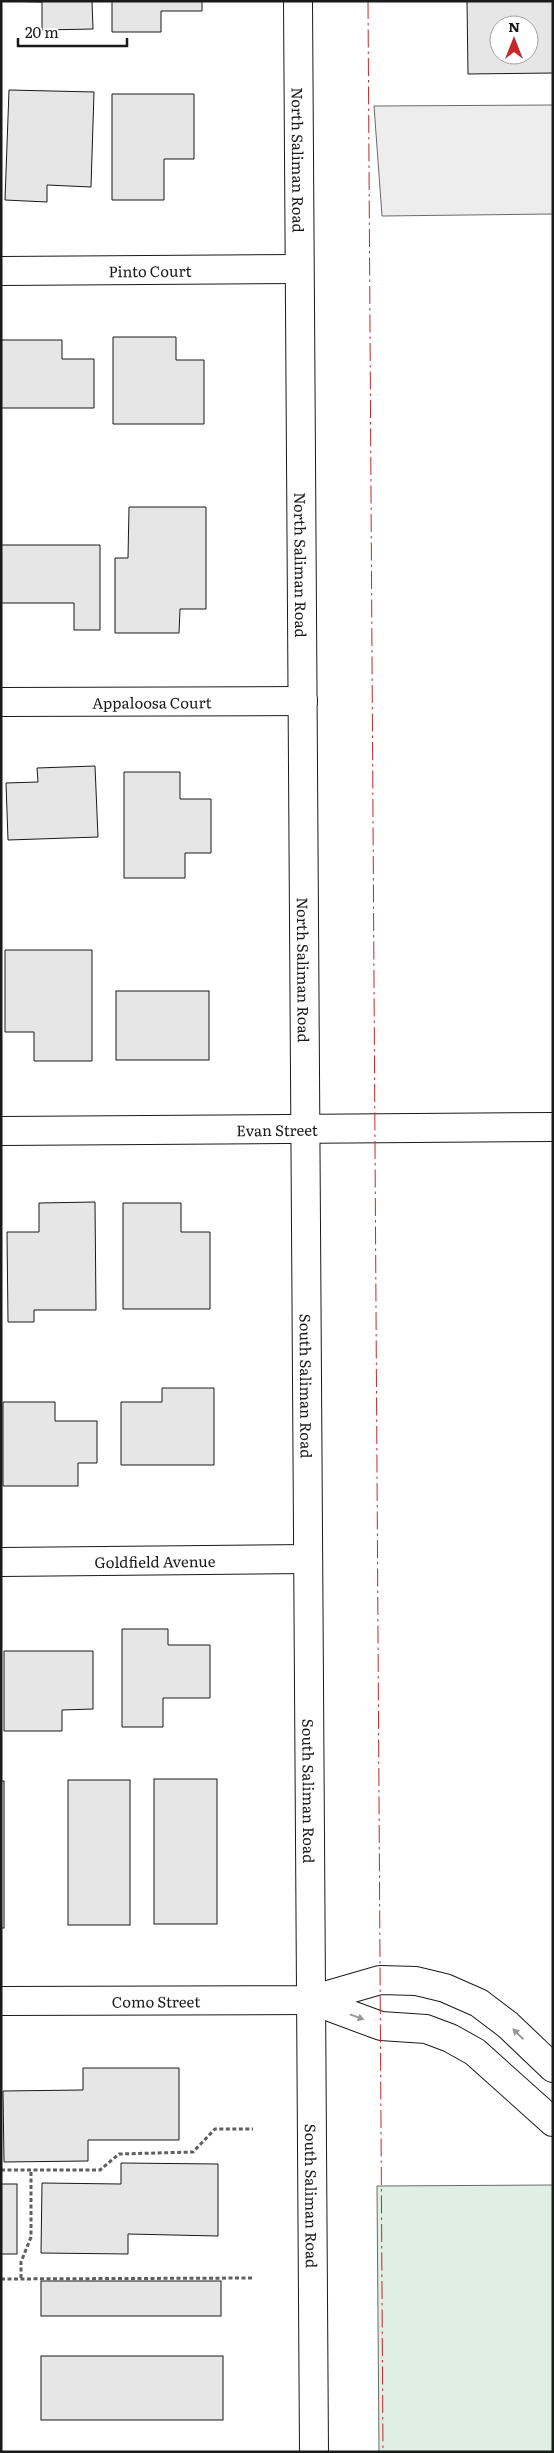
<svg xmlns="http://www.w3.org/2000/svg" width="554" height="2453" font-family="Literata,serif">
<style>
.green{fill:#e0efe3;stroke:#6a6a6a}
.parking{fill:#ededed;stroke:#6a6a6a}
.building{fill:#e6e6e6;stroke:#1a1a1a;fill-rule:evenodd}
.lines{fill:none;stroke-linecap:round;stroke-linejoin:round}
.minor-casing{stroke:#1a1a1a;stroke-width:30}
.major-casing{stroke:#1a1a1a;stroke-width:30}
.path{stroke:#5f5f5f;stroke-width:3;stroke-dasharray:4 2.5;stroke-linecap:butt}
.minor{stroke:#fff;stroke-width:28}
.major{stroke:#fff;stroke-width:28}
.power{stroke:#c62828;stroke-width:1;stroke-dasharray:18 4 2.5 4;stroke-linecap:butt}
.oneway{fill:#989898}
.labels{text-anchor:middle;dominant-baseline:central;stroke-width:4;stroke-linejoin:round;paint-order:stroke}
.street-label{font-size:15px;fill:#1a1a1a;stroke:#fff}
</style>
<rect width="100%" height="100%" fill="#fff"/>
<polygon class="green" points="553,2185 553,2452 379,2452 377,2186"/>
<polygon class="parking" points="553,105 553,214 382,216 374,106"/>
<g class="building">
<polygon points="1,1 92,1 93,29 42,30 42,2"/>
<polygon points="112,1 202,1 202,11 161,11 161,32 112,32"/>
<path d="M467,1H553V73L468,74ZM499,25H529V55H499Z"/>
<polygon points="9,90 94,92 91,187 47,185 47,202 5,200"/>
<polygon points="112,94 194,94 194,159 164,159 164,200 112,200"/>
<polygon points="113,337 176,337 176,360 204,360 204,424 113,424"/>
<polygon points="1,340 62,340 62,359 94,359 94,408 1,408"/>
<polygon points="129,507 206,507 206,609 180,609 179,633 115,633 115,558 128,558"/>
<polygon points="1,545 100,545 100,630 74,630 74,603 1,603"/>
<polygon points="95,766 98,837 8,840 6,783 38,782 37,768"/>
<polygon points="124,772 180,772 180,799 211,799 211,853 185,853 185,878 124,878"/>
<polygon points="5,950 92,950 92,1061 34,1061 34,1032 5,1032"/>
<rect x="116" y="991" width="93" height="69"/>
<polygon points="95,1202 96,1310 34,1310 34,1322 8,1322 7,1232 39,1232 39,1203"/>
<polygon points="123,1203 181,1203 181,1232 210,1232 210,1309 123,1309"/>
<polygon points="162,1388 214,1388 214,1465 121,1465 121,1402 162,1402"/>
<polygon points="3,1402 55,1402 55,1421 97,1421 97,1463 78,1463 78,1486 3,1486"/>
<polygon points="122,1629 168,1629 168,1645 210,1645 210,1698 163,1698 163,1727 122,1727"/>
<polygon points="4,1651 93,1651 93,1709 62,1710 62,1731 4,1731"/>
<rect x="154" y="1779" width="63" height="145"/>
<rect x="68" y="1780" width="62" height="145"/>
<rect x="1" y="1781" width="3" height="147"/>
<polygon points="83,2068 179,2068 179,2140 88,2140 88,2161 4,2162 3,2091 83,2090"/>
<polygon points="121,2163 218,2164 218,2236 128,2234 128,2254 41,2253 42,2183 121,2184"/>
<rect x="1" y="2184" width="16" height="70"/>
<rect x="41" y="2281" width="180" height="35"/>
<rect x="41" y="2356" width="182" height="64"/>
</g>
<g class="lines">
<g class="minor-casing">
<g id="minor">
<path id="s1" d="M1,271L299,269"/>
<path id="s2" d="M1,702L303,701"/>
<path id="s3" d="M1,1131L553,1127"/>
<path id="s4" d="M1,1562L308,1559"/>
<polyline points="311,2000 381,2026 426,2029 450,2038 475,2052 553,2122"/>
<path id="s5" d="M1,2001L311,2000L380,1980L416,1981L445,1988L479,2003L508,2025L553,2068"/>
</g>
</g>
<g class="major-casing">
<g id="major">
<path id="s6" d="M298,1L314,2452"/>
</g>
</g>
<g class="path">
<polyline points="1,2170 100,2170 119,2154 193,2152 215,2129 253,2129"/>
<polyline points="21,2278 21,2262 31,2237 31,2171"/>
<polyline points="1,2279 254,2278"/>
</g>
<use href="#minor" class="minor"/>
<use href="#major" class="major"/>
<polyline class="power" points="368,1 383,2452"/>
</g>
<defs><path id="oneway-solid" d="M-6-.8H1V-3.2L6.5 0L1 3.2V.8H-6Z" transform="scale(1.25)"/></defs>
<g class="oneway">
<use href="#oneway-solid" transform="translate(357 2017) rotate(20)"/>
<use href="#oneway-solid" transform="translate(518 2034) rotate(-136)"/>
</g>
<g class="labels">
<g class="street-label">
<text stroke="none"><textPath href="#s6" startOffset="159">North Saliman Road</textPath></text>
<text stroke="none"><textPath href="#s1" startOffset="149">Pinto Court</textPath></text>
<text stroke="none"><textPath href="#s6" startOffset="564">North Saliman Road</textPath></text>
<text stroke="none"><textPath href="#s2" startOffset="151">Appaloosa Court</textPath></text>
<text stroke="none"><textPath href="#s6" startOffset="969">North Saliman Road</textPath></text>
<text stroke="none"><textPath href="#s3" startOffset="276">Evan Street</textPath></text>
<text stroke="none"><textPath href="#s6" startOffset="1385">South Saliman Road</textPath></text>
<text stroke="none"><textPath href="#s4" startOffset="154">Goldfield Avenue</textPath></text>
<text stroke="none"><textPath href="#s6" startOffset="1790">South Saliman Road</textPath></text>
<text stroke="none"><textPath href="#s5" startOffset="155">Como Street</textPath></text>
<text stroke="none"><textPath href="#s6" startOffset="2195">South Saliman Road</textPath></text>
</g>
</g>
<rect width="554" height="2453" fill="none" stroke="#1a1a1a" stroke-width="5"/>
<g transform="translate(514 40)"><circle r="24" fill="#ffffff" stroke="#a3a3a3"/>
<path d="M0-4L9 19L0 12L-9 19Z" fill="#c62828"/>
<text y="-8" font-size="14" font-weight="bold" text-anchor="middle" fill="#1a1a1a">N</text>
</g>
<path d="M18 38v8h109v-8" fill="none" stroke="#1a1a1a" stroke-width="2.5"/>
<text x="25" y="38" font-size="15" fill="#1a1a1a" stroke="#ffffff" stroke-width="4" paint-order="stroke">20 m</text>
</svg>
